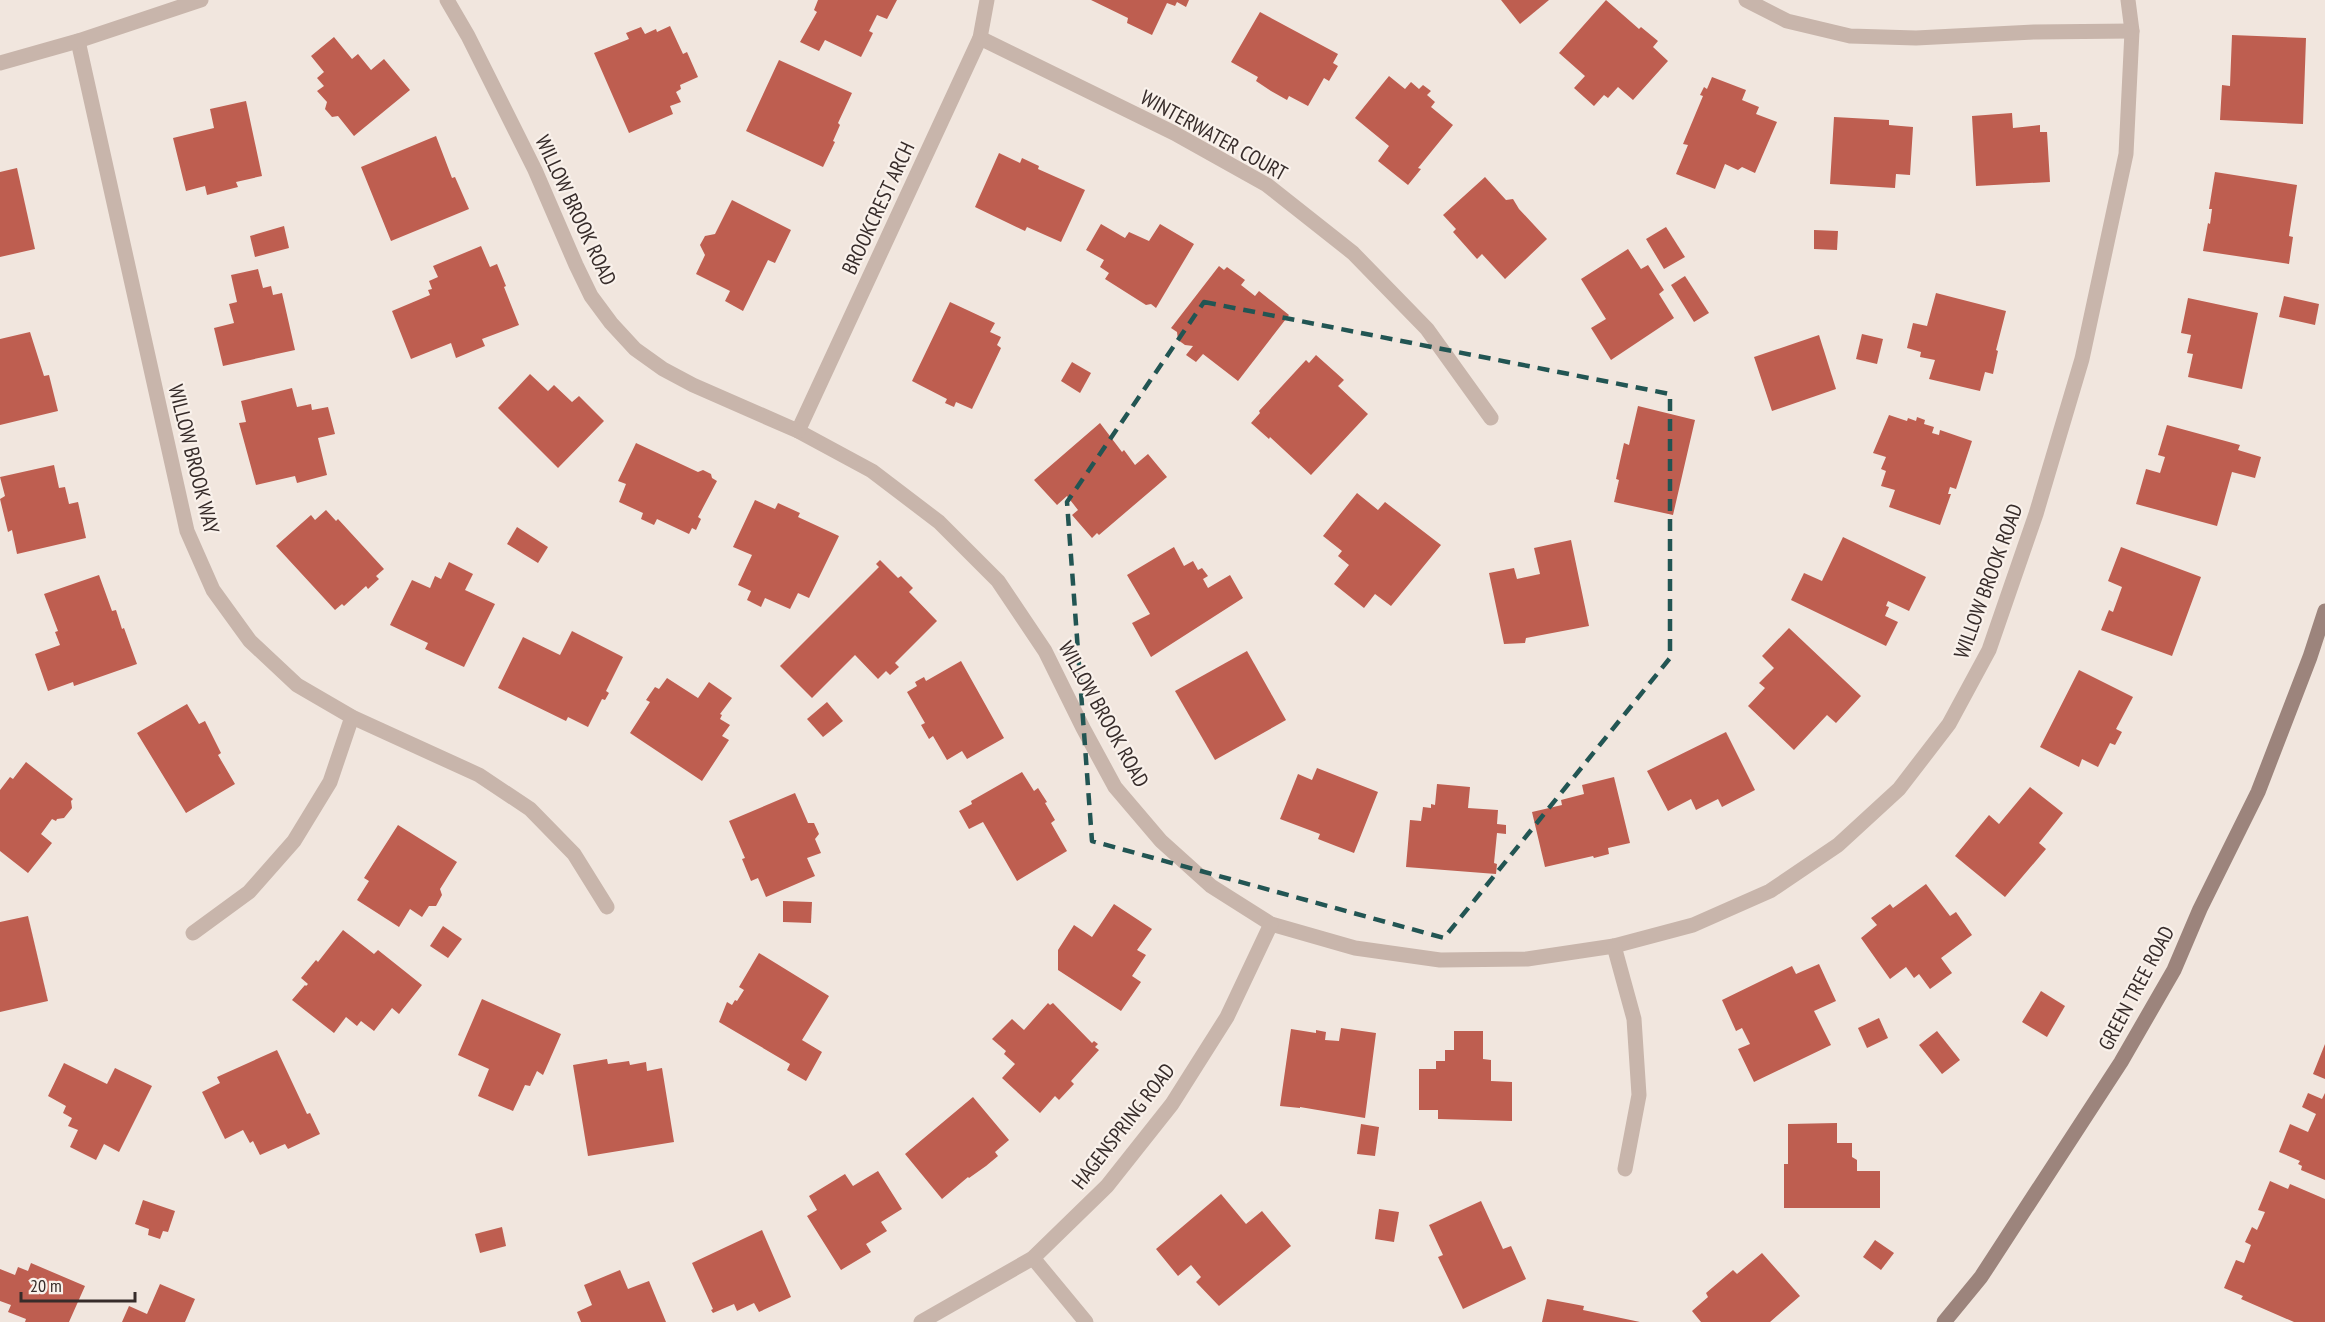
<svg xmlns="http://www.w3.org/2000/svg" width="2325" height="1322" font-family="'PT Sans Narrow',sans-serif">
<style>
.building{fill:#be5e50}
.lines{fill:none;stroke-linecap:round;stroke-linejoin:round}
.street{stroke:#c8b5ab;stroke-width:15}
.secondary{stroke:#9c847c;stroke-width:15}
.marked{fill:none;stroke:#225553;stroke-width:4.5;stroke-dasharray:12 8;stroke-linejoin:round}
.labels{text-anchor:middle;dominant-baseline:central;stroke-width:4.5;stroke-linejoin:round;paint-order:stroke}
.street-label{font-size:21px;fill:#372c2a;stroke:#f9f1eb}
</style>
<rect width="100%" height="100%" fill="#f1e6de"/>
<g class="building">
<polygon points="818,0 897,0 887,19 877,15 869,31 873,33 861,57 825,40 819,51 800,42 817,12 814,10"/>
<polygon points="1091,0 1189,0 1186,7 1177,2 1175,6 1167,3 1152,35 1127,23 1128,18"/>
<polygon points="1501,0 1549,0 1520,24"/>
<polygon points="1606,0 1639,29 1641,27 1658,41 1653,47 1668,61 1633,100 1618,87 1608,98 1604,95 1594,106 1574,88 1585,76 1559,53"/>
<polygon points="1260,12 1338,54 1333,63 1338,66 1329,81 1324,78 1308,106 1289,96 1287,100 1271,91 1256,81 1258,77 1231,62"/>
<polygon points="670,26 683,54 687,52 698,77 680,85 681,89 676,92 681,102 670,106 673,114 629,133 594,53 629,39 626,33 641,27 645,34 656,29 657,32"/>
<polygon points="2232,35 2306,38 2303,124 2220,120 2222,85 2230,86"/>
<polygon points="334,37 352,59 358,54 371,70 384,59 410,90 354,136 338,116 332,117 325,109 327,102 317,91 324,86 317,78 324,72 311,56"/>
<polygon points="779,60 852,93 838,123 840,125 833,141 835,142 823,167 746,131"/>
<polygon points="1389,76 1405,89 1411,82 1419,89 1423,85 1431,91 1427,95 1435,102 1431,107 1453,125 1418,168 1421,169 1408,185 1378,161 1389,146 1355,118"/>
<polygon points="1712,77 1746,90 1742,100 1759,107 1756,114 1777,122 1755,173 1742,167 1738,170 1725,164 1715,189 1676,174 1688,145 1683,144 1703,96 1700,95 1704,87 1707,89"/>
<polygon points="246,101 262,176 236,182 238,187 207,195 205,186 186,191 173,138 214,128 210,109"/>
<polygon points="2012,113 2013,128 2040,125 2040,132 2047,132 2050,182 1976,186 1972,116"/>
<polygon points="1834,117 1889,120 1889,125 1913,127 1910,175 1896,174 1895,188 1830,184"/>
<polygon points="436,136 452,178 455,177 469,209 391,241 361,167"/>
<polygon points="999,153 1020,163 1022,158 1039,166 1038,169 1085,190 1061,242 1027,227 1025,231 975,207"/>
<polygon points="17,168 35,249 0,257 0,172"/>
<polygon points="2215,172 2297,185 2289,236 2293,237 2289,264 2203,251 2208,223 2210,224 2212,209 2209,209"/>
<polygon points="1485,177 1506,200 1513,199 1519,209 1547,239 1505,279 1482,254 1477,259 1453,232 1456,229 1443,215"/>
<polygon points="732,200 791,230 775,263 768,260 743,311 725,301 730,291 696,274 705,255 700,245 705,236 715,234"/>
<polygon points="1101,224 1125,238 1129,232 1149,241 1160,224 1194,244 1156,308 1151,304 1146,305 1105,279 1109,273 1100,267 1104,260 1086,250"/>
<polygon points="284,226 289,248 255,257 250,236"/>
<polygon points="1666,227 1685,257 1664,269 1646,239"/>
<polygon points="1814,230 1838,231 1837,250 1814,249"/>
<polygon points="481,246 490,267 497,264 506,286 504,287 519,325 482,339 485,346 456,358 451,343 411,359 392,311 430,295 428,290 432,289 429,281 438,277 433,266"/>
<polygon points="1628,249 1641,269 1648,265 1664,290 1659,294 1674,318 1611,360 1591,328 1606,319 1581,279"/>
<polygon points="1219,266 1224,270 1227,267 1245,280 1241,285 1255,296 1259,291 1289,315 1238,381 1203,354 1196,362 1186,355 1193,346 1185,345 1178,340 1177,332 1171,328"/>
<polygon points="258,269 263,288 271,286 273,295 282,293 295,350 223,366 214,328 234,323 229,304 237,302 231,275"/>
<polygon points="1685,276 1709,313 1694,322 1671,285"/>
<polygon points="1936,293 2006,311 1996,350 1998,351 1993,374 1985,372 1980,391 1929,379 1935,360 1920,357 1921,352 1907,348 1913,323 1927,326"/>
<polygon points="2284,296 2319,304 2315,325 2279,317"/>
<polygon points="2188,298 2258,313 2242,389 2188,377 2193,354 2187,353 2191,335 2181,333"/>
<polygon points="950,302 995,323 990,332 1001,337 997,345 1001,348 972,409 956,402 954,407 945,403 947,399 912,381"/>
<polygon points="30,332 44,376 49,375 58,411 0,425 0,339"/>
<polygon points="1862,334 1883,339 1877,364 1856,359"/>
<polygon points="1819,335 1836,389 1772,411 1754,357"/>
<polygon points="1316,355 1344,380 1338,386 1368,414 1311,475 1270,437 1269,439 1251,423 1260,413 1259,411 1306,360 1309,363"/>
<polygon points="1072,362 1091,373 1080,393 1061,381"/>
<polygon points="530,374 548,391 554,385 572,402 579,396 604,421 558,468 498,408"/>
<polygon points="292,388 297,407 311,404 312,410 328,407 335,434 318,438 327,475 297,483 295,476 256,485 239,423 246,422 241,401"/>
<polygon points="1638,406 1695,420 1673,515 1614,502 1619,480 1616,479 1624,443 1629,445"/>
<polygon points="1889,415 1907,421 1908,418 1916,421 1917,417 1925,420 1924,424 1934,427 1932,433 1939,435 1940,430 1972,441 1956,489 1950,487 1948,494 1951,494 1940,525 1889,507 1895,490 1881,486 1886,471 1881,469 1886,457 1873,453"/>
<polygon points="1100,423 1122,452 1124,450 1135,465 1148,454 1167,477 1099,535 1097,533 1092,538 1072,515 1078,510 1067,496 1057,505 1034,480"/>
<polygon points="2167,425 2240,445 2238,450 2261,457 2255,478 2232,472 2217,526 2136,504 2146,469 2160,473 2165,457 2158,455"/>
<polygon points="636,443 698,472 703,470 711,474 712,478 717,481 698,517 701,519 696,530 692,528 689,534 657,519 654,525 641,519 643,513 619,502 626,484 618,481"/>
<polygon points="54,465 59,488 65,487 69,504 78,502 86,538 17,554 12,530 8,532 0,499 5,496 0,477"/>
<polygon points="1357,493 1378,510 1385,502 1441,545 1391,606 1375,594 1364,608 1334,584 1349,565 1338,556 1342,551 1323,536"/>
<polygon points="755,500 775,509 778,503 800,513 798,517 839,536 809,598 798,593 790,609 765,598 761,607 747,600 751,591 738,585 752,555 733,547"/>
<polygon points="326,510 336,521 338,519 384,569 376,576 379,579 368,589 366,586 344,606 342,604 335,610 276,546 311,515 315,520"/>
<polygon points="517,527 548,547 538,563 507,544"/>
<polygon points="1843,537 1926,577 1909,611 1888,601 1886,606 1889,607 1885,616 1898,622 1886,646 1791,600 1804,573 1822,581"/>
<polygon points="1571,540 1589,626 1526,638 1525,643 1504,644 1489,573 1514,568 1517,579 1540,574 1534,548"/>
<polygon points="1174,547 1184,566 1193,561 1198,570 1202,568 1208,576 1203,579 1208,588 1230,575 1243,598 1151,657 1132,623 1150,614 1127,575"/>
<polygon points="2121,547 2201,577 2172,656 2101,630 2109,610 2113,612 2122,587 2108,581"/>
<polygon points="880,560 898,578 901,576 913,588 909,592 937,621 895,663 899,667 890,675 886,671 878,679 855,655 812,698 780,666 879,567 876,564"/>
<polygon points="449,562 473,574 465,590 495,604 464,667 425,649 428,643 390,625 412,580 430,588 435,576 441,579"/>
<polygon points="99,575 112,611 116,610 122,629 124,628 137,664 74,686 73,682 48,691 35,654 60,645 55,632 58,631 44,594"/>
<polygon points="1789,628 1861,696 1836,723 1827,715 1794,750 1748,706 1765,688 1759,683 1774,668 1762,656"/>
<polygon points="572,631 623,657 606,691 609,693 605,700 602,699 588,727 568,717 566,721 498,688 523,637 560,655"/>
<polygon points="1247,651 1286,720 1215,760 1175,691"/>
<polygon points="961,661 1004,738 967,759 962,751 947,760 933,736 929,739 921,725 925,723 907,692 917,686 915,682 924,677 926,681"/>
<polygon points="2079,670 2133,697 2116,729 2122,732 2115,745 2110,743 2098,767 2082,759 2079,767 2040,747"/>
<polygon points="667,678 698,698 709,682 732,698 720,714 722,715 720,719 730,725 722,736 729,740 702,781 630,733 650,702 646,700 655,687 659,689"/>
<polygon points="827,702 843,721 823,737 807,719"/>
<polygon points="187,704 199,724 205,721 221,753 218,755 235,784 186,813 137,733"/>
<polygon points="1726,732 1755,790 1722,807 1718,799 1696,810 1691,799 1668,811 1647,771"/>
<polygon points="26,762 73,799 71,801 72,808 64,818 57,819 56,821 52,819 41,834 52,843 28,873 0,851 0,790 10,777 13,779"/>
<polygon points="1317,768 1378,792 1354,853 1318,839 1320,834 1280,819 1298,774 1312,780"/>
<polygon points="1022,772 1034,791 1038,788 1047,802 1045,803 1055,820 1051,823 1067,851 1017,881 983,822 969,829 959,811 972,804 971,801"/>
<polygon points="1614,777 1630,843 1608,848 1609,854 1594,858 1593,856 1545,867 1532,812 1562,805 1561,800 1584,794 1582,785"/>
<polygon points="1437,784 1470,787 1468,808 1498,810 1497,824 1506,825 1506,834 1497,833 1494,863 1497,864 1496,874 1406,867 1410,820 1421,821 1423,807 1431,808 1431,804 1435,805"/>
<polygon points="2030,787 2063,813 2039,843 2046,849 2005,897 1955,856 1989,815 1999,824"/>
<polygon points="795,793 808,823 814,823 819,834 815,839 821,853 807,858 815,876 766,897 758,878 751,881 742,859 745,858 729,821"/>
<polygon points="398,825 457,862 440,889 442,895 436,906 429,906 422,917 410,909 399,927 357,900 369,881 364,878"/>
<polygon points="1926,884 1950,916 1956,912 1972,935 1941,958 1952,973 1930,989 1919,974 1914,978 1906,967 1890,979 1861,938 1877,925 1871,918 1890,904 1893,908"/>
<polygon points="783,901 812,902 811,923 783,922"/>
<polygon points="1114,904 1152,929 1137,950 1146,955 1132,976 1141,982 1121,1011 1058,970 1058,950 1074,925 1092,937"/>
<polygon points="28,916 48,1001 0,1012 0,922"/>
<polygon points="443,926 462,939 448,958 430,946"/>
<polygon points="343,930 374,954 378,950 422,985 399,1014 392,1008 374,1031 361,1021 357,1026 346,1017 334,1033 292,1000 305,985 306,986 308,984 301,978 316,960 318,962"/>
<polygon points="759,953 829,996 802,1040 822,1052 806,1081 787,1070 790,1064 719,1022 727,1002 732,1005 735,1000 737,1001 744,990 739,987"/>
<polygon points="1819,964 1836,1001 1814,1011 1831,1045 1754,1082 1738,1049 1750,1044 1742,1028 1736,1031 1722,1000 1792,966 1796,974"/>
<polygon points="2041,991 2065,1006 2047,1037 2022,1022"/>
<polygon points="482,999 561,1034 543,1075 537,1071 530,1086 525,1085 513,1111 478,1096 489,1069 458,1055"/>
<polygon points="1048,1003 1050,1005 1053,1003 1092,1043 1094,1041 1098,1044 1095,1047 1099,1050 1071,1081 1074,1084 1059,1100 1055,1096 1040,1113 1002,1078 1015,1064 1004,1054 1006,1051 992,1039 1012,1019 1024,1030"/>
<polygon points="1879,1018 1888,1038 1867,1048 1858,1028"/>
<polygon points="1341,1028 1376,1033 1365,1118 1300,1107 1300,1108 1280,1106 1291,1029 1316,1033 1316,1030 1326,1032 1325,1040 1339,1041"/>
<polygon points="1454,1031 1483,1031 1483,1059 1491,1060 1491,1081 1512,1082 1512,1121 1438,1119 1438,1110 1419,1110 1419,1069 1436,1069 1436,1061 1445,1061 1445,1050 1454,1050"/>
<polygon points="1937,1031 1960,1060 1942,1074 1919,1045"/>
<polygon points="2325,1044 2325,1079 2313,1074"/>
<polygon points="277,1050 307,1114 310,1113 320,1134 288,1149 285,1144 260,1155 253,1141 250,1143 243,1130 225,1139 202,1092 220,1083 217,1077"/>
<polygon points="607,1059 608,1064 629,1061 630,1065 646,1062 647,1071 662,1068 674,1142 588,1156 573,1065"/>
<polygon points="64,1063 107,1084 115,1068 152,1086 119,1152 104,1144 96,1160 70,1147 78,1130 68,1126 72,1118 63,1113 66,1106 48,1096"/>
<polygon points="2308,1093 2322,1099 2325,1093 2325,1180 2301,1170 2302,1166 2298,1164 2300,1161 2279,1152 2290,1124 2308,1132 2316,1114 2302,1107"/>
<polygon points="973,1097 1009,1140 995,1152 998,1156 986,1166 969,1178 968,1177 942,1199 905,1154"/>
<polygon points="1837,1123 1837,1143 1852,1143 1852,1157 1857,1160 1857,1171 1880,1171 1880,1208 1784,1208 1784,1164 1788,1164 1788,1124"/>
<polygon points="1361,1124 1379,1127 1375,1156 1357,1154"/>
<polygon points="878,1171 902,1209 881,1222 887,1231 866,1244 871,1252 841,1270 807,1216 817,1210 809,1196 845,1174 853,1186"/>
<polygon points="2270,1181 2288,1189 2290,1184 2325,1199 2325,1322 2294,1322 2241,1299 2243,1296 2224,1288 2236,1260 2244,1263 2251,1245 2245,1242 2252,1227 2257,1230 2265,1212 2258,1210"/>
<polygon points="1221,1194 1246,1224 1262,1211 1291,1246 1219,1306 1196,1282 1201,1277 1191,1265 1178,1276 1156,1249"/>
<polygon points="143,1200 175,1211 168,1232 163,1231 160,1239 148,1235 149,1229 135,1224"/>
<polygon points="1481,1201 1503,1249 1511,1246 1526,1279 1463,1309 1438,1257 1443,1255 1429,1225"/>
<polygon points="1379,1209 1399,1212 1394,1242 1375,1239"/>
<polygon points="502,1227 506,1246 480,1253 475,1234"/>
<polygon points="762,1230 791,1297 759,1312 754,1303 737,1311 734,1304 713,1313 711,1310 713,1309 692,1263"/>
<polygon points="1875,1240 1894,1253 1881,1270 1863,1257"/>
<polygon points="1762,1253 1800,1296 1770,1322 1701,1322 1692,1311 1708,1297 1706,1293 1733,1270 1737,1274"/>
<polygon points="31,1263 85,1286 69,1322 25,1322 26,1319 8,1312 11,1305 0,1301 0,1269 15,1275 18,1267 28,1271"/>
<polygon points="620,1270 628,1289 649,1281 666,1322 581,1322 577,1312 592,1305 584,1285"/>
<polygon points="160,1284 195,1299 185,1322 122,1322 129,1306 147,1314"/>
<polygon points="1547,1299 1584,1306 1583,1310 1640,1322 1542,1322"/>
</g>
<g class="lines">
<g class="street">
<polyline points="447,0 468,36 535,170 576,265 591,296 611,323 635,349 663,369 693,385 798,431 872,471 939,522 998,581 1045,651 1083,728 1115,787 1161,841 1211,886 1271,924 1355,948 1440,960 1527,959 1614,946 1693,925 1770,891 1838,845 1899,789 1949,724 1989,650 2036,514 2082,359 2126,154 2132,31 2128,0"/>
<polyline points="1746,0 1787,21 1850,36 1916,38 2034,32 2132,31"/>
<polyline points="980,38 1174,133 1267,185 1353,253 1427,329 1491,418"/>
<polyline points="78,41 187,531 213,590 250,641 297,685 352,717 479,775 530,809 574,854 607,907"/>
<polyline points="0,63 78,41 201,0"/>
<polyline points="798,431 980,38 987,0"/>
<polyline points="193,933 249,892 294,841 330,782 352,717"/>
<polyline points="1614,946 1634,1019 1639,1095 1625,1169"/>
<polyline points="1033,1258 1086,1322"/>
<polyline points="921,1322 1033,1258 1107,1186 1172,1104 1227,1017 1271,924"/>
</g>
<polyline class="secondary" points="1944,1322 1981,1277 2121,1062 2174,970 2200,909 2258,792 2310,657 2325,611"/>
</g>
<path class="marked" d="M1204,302L1670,394V658L1444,938L1092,841L1067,502Z"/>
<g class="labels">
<g class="street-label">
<text transform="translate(1214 135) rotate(29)">WINTERWATER COURT</text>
<text transform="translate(878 208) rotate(-65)">BROOKCREST ARCH</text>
<text transform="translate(576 210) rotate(65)">WILLOW BROOK ROAD</text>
<text transform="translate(194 459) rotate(76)">WILLOW BROOK WAY</text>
<text transform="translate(1988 581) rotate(-70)">WILLOW BROOK ROAD</text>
<text transform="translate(1104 714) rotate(61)">WILLOW BROOK ROAD</text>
<text transform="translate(2136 988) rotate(-62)">GREEN TREE ROAD</text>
<text transform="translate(1123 1126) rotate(-52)">HAGENSPRING ROAD</text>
</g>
</g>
<path d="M21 1292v9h114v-9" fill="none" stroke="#372c2a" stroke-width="3"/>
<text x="30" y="1292" font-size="18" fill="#372c2a" stroke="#f9f1eb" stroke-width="4.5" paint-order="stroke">20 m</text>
</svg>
